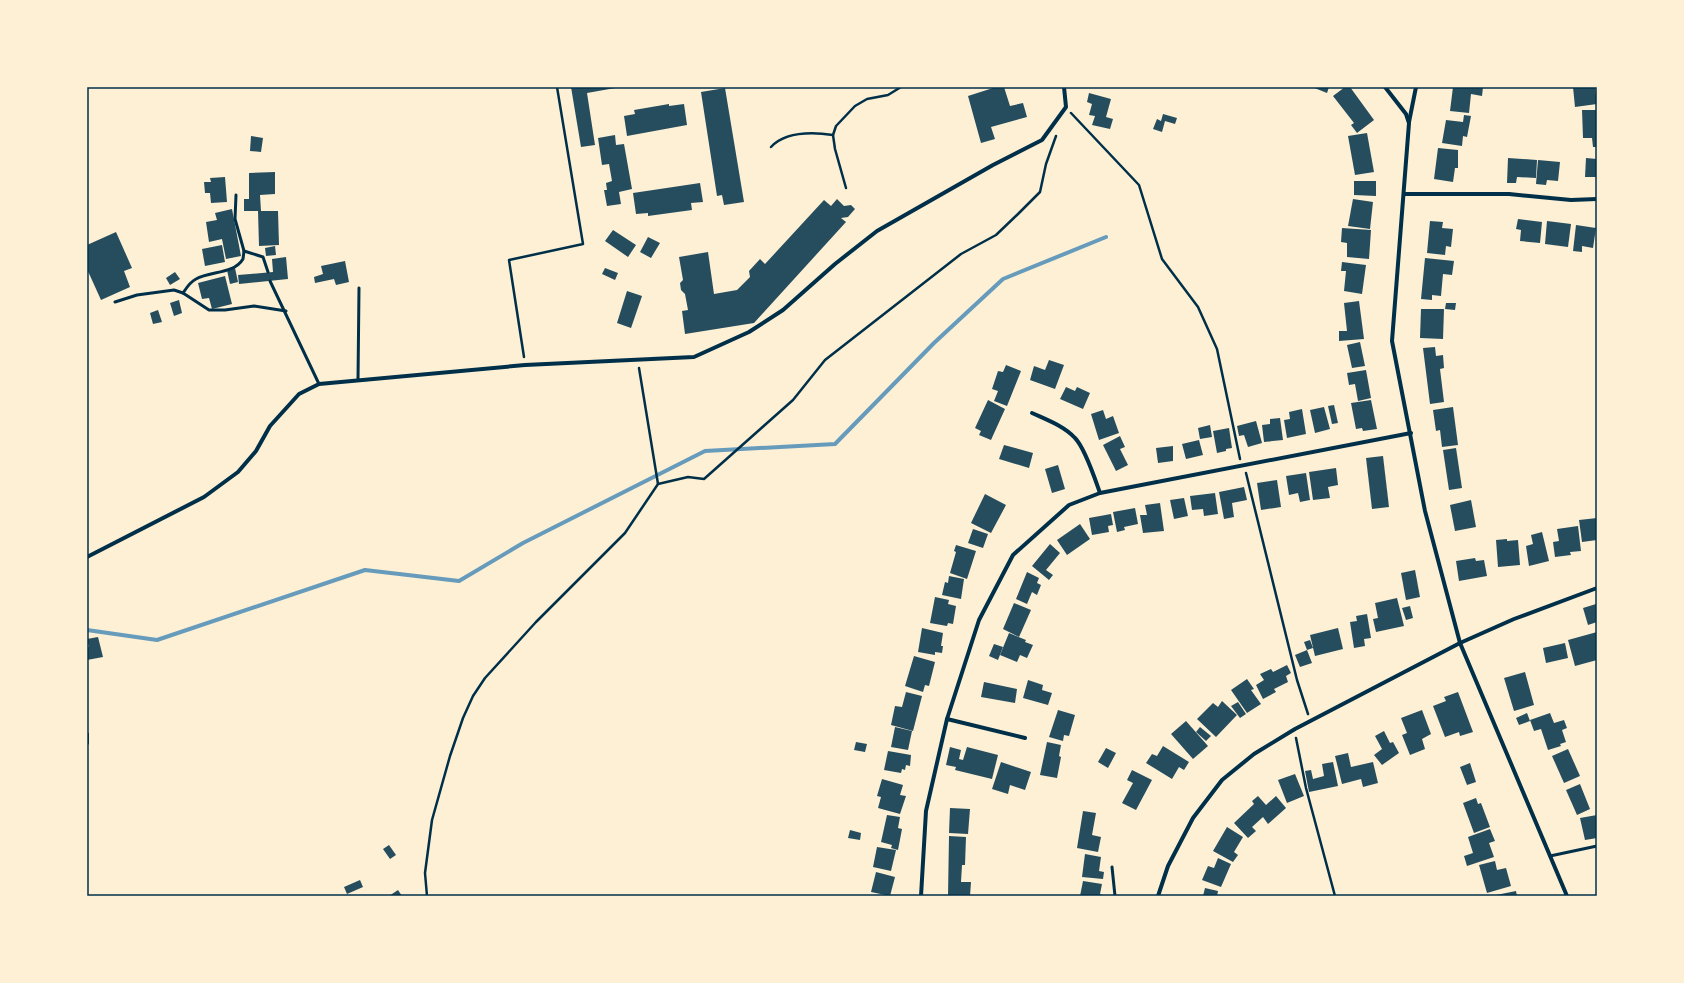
<svg xmlns="http://www.w3.org/2000/svg" width="1684" height="983" font-family="'PT Sans Narrow',sans-serif">
<style>
.lines{fill:none;stroke-linecap:round;stroke-linejoin:round}
.stream{stroke:#669bbc;stroke-width:4}
.building{fill:#264d5e}
.path{stroke:#003049;stroke-width:2.5}
.service{stroke:#003049;stroke-width:3}
.minor{stroke:#003049;stroke-width:4}
.neatline{fill:none;stroke:#003049;stroke-width:1.5}
</style>
<rect width="100%" height="100%" fill="#fdf0d5"/>
<g class="lines">
<polyline class="stream" points="87,630 157,640 365,570 459,581 523,543 705,451 835,444 934,343 1003,279 1106,237"/>
</g>
<g class="building">
<polygon points="571,87 621,87 587,93 595,145 581,147"/>
<polygon points="1004,87 1010,106 1023,103 1027,117 991,127 995,139 981,143 968,96 993,88"/>
<polygon points="1312,87 1329,87 1327,93"/>
<polygon points="1345,87 1350,87 1374,120 1357,133 1351,125 1354,123 1333,96"/>
<polygon points="1453,87 1483,87 1482,96 1471,94 1469,113 1450,111"/>
<polygon points="1573,87 1595,87 1597,104 1575,107"/>
<polygon points="725,88 744,202 724,205 722,195 717,196 701,92"/>
<polygon points="1089,93 1111,99 1106,117 1113,119 1110,129 1092,125 1095,116 1089,115 1092,104 1087,102"/>
<polygon points="669,104 669,106 684,104 687,125 627,136 624,116 635,114 634,110"/>
<polygon points="1582,110 1596,110 1597,147 1593,147 1592,138 1583,138"/>
<polygon points="1163,114 1177,118 1175,124 1165,121 1162,132 1153,129 1157,119 1161,121"/>
<polygon points="1464,115 1471,116 1467,137 1463,136 1462,146 1442,143 1446,120 1463,122"/>
<polygon points="1367,133 1374,172 1355,175 1348,136"/>
<polygon points="615,135 616,145 624,144 632,189 619,192 621,204 607,206 604,190 607,190 606,183 612,181 609,164 602,165 598,138"/>
<polygon points="251,136 263,138 261,152 250,151"/>
<polygon points="1438,148 1458,150 1458,168 1455,168 1453,182 1434,179"/>
<polygon points="1508,158 1537,160 1536,178 1517,177 1516,183 1507,183"/>
<polygon points="1586,158 1597,159 1597,177 1585,177"/>
<polygon points="1538,160 1560,162 1558,181 1547,180 1546,185 1536,184"/>
<polygon points="275,172 275,194 260,195 261,211 278,211 279,245 259,246 258,211 244,211 244,199 249,199 249,173"/>
<polygon points="225,177 227,202 211,203 210,193 205,193 204,182 211,182 210,178"/>
<polygon points="1354,181 1376,181 1376,196 1354,195"/>
<polygon points="700,183 703,202 691,203 692,210 648,216 648,213 636,214 633,193"/>
<polygon points="837,199 844,206 851,205 855,209 848,217 841,218 846,222 754,323 685,334 682,311 688,310 685,294 681,290 680,283 683,280 679,257 708,252 714,294 737,290 750,277 749,271 760,259 765,264 824,200 831,206"/>
<polygon points="1353,199 1373,202 1370,229 1348,226"/>
<polygon points="232,209 241,256 226,259 222,239 209,242 206,222 217,220 215,213"/>
<polygon points="1518,219 1542,222 1540,243 1520,241 1521,230 1516,229"/>
<polygon points="1430,221 1443,222 1442,228 1453,229 1451,247 1446,246 1445,255 1427,253"/>
<polygon points="1547,221 1571,224 1568,247 1545,244"/>
<polygon points="1576,225 1596,228 1593,248 1582,246 1582,252 1573,251"/>
<polygon points="1342,228 1371,230 1369,259 1347,257 1347,243 1341,242"/>
<polygon points="613,230 636,245 628,257 605,241"/>
<polygon points="116,232 132,268 124,271 130,287 101,300 87,269 87,245"/>
<polygon points="648,237 660,243 651,258 640,252"/>
<polygon points="222,245 225,262 205,266 202,249"/>
<polygon points="275,246 276,255 266,256 265,248"/>
<polygon points="286,257 288,279 239,284 238,275 273,272 272,259"/>
<polygon points="1425,258 1454,261 1452,275 1443,274 1441,296 1432,295 1432,300 1421,299"/>
<polygon points="345,261 349,282 336,285 334,279 315,283 314,277 323,274 321,266"/>
<polygon points="1342,262 1366,265 1362,294 1344,291 1346,271 1341,271"/>
<polygon points="235,268 238,282 230,284 227,270"/>
<polygon points="605,268 618,273 615,280 602,274"/>
<polygon points="175,272 180,279 170,285 166,278"/>
<polygon points="225,276 232,304 212,309 209,298 202,299 198,283"/>
<polygon points="627,291 642,296 631,328 617,323"/>
<polygon points="179,300 182,313 174,316 170,303"/>
<polygon points="1359,301 1364,339 1339,341 1339,331 1347,331 1344,303"/>
<polygon points="1446,303 1456,303 1455,310 1445,309"/>
<polygon points="1421,309 1444,309 1443,339 1420,338"/>
<polygon points="158,310 162,322 153,324 150,313"/>
<polygon points="1360,342 1365,366 1352,368 1347,345"/>
<polygon points="1435,347 1436,356 1443,355 1444,368 1440,369 1444,402 1430,404 1423,348"/>
<polygon points="1049,360 1064,365 1055,389 1030,380 1034,366 1045,370"/>
<polygon points="1006,365 1021,371 1007,406 994,401 998,391 992,389 998,371 1003,372"/>
<polygon points="1366,370 1371,398 1358,401 1355,384 1349,385 1347,373"/>
<polygon points="1066,387 1075,391 1077,387 1090,393 1083,409 1060,399"/>
<polygon points="988,400 1005,409 991,440 979,435 981,431 975,428"/>
<polygon points="1371,400 1377,429 1363,431 1362,428 1356,429 1351,403"/>
<polygon points="1334,405 1338,423 1332,424 1328,406"/>
<polygon points="1324,407 1330,429 1315,433 1310,410"/>
<polygon points="1453,407 1458,445 1442,447 1440,430 1436,431 1433,410"/>
<polygon points="1302,409 1306,434 1287,438 1284,420 1290,419 1289,412"/>
<polygon points="1103,410 1106,419 1113,416 1119,433 1099,440 1091,414"/>
<polygon points="1280,418 1283,440 1264,442 1262,425 1270,424 1270,419"/>
<polygon points="1256,421 1262,443 1248,447 1244,435 1239,436 1237,426"/>
<polygon points="1210,425 1212,437 1200,439 1198,428"/>
<polygon points="1229,428 1232,448 1226,449 1226,451 1217,453 1213,431"/>
<polygon points="1120,436 1125,447 1120,449 1128,465 1116,471 1103,445"/>
<polygon points="1199,440 1203,455 1186,459 1182,444"/>
<polygon points="1004,445 1033,453 1029,468 999,459"/>
<polygon points="1173,446 1173,461 1158,463 1156,448"/>
<polygon points="1456,448 1462,488 1449,490 1443,450"/>
<polygon points="1383,456 1389,507 1372,509 1366,458"/>
<polygon points="1058,465 1065,489 1052,493 1045,469"/>
<polygon points="1336,468 1338,485 1328,487 1330,498 1313,500 1309,472"/>
<polygon points="1306,473 1310,500 1300,502 1298,493 1289,495 1286,476"/>
<polygon points="1277,480 1281,507 1261,510 1257,483"/>
<polygon points="1244,487 1247,500 1232,503 1234,517 1224,519 1219,492"/>
<polygon points="1215,493 1218,514 1204,516 1203,509 1192,510 1190,496"/>
<polygon points="985,494 1006,505 991,533 971,523"/>
<polygon points="1184,498 1188,516 1174,519 1170,500"/>
<polygon points="1471,500 1476,527 1455,531 1450,505"/>
<polygon points="1160,503 1164,531 1143,533 1140,515 1147,515 1145,505"/>
<polygon points="1135,508 1138,524 1124,527 1125,530 1117,532 1113,512"/>
<polygon points="1111,514 1113,525 1108,526 1109,532 1092,535 1089,518"/>
<polygon points="1597,518 1597,540 1582,542 1579,520"/>
<polygon points="1080,524 1090,539 1067,555 1057,540"/>
<polygon points="1578,526 1581,551 1570,552 1571,555 1555,557 1553,542 1559,541 1557,529"/>
<polygon points="973,529 988,534 983,548 968,543"/>
<polygon points="1542,532 1549,561 1529,566 1526,546 1533,544 1531,535"/>
<polygon points="1507,539 1507,541 1518,540 1520,565 1498,567 1496,540"/>
<polygon points="1050,544 1060,553 1046,570 1053,575 1049,580 1032,566"/>
<polygon points="956,545 976,551 967,579 950,573 956,552 954,551"/>
<polygon points="1475,558 1476,561 1484,560 1487,576 1459,581 1456,561"/>
<polygon points="1415,570 1420,597 1406,600 1401,573"/>
<polygon points="1027,572 1039,578 1037,583 1041,585 1037,595 1032,592 1027,604 1016,599"/>
<polygon points="949,576 964,579 961,599 942,595 945,582 948,583"/>
<polygon points="935,597 949,600 948,604 956,606 953,624 948,623 947,626 930,623"/>
<polygon points="1397,598 1404,626 1376,632 1373,619 1378,618 1375,603"/>
<polygon points="1014,603 1031,610 1019,637 1003,629"/>
<polygon points="1596,604 1597,622 1588,625 1583,608"/>
<polygon points="1410,606 1413,618 1406,620 1402,608"/>
<polygon points="1367,614 1371,638 1364,639 1365,646 1354,648 1350,622 1357,621 1356,616"/>
<polygon points="922,628 943,633 941,646 943,646 942,653 935,652 935,655 918,652"/>
<polygon points="1338,628 1343,649 1315,656 1310,635"/>
<polygon points="1597,632 1597,660 1575,666 1568,640"/>
<polygon points="1009,633 1026,640 1025,642 1033,645 1027,658 1020,655 1017,662 1000,655"/>
<polygon points="98,637 103,657 87,660 87,647 89,647 87,639"/>
<polygon points="1310,640 1313,648 1307,650 1304,642"/>
<polygon points="1565,643 1568,658 1546,663 1543,648"/>
<polygon points="994,644 1003,647 998,660 989,656"/>
<polygon points="1307,650 1312,663 1300,667 1295,655"/>
<polygon points="914,656 935,662 929,686 925,685 923,692 905,686"/>
<polygon points="1287,665 1291,673 1286,676 1288,682 1274,689 1276,692 1263,699 1256,685 1264,680 1260,674 1271,669 1273,672"/>
<polygon points="1525,672 1534,705 1514,711 1504,678"/>
<polygon points="1247,679 1254,689 1251,690 1261,704 1247,713 1231,690"/>
<polygon points="1028,680 1043,685 1042,690 1052,693 1048,705 1023,698"/>
<polygon points="984,682 1017,689 1015,703 981,697"/>
<polygon points="906,692 922,696 913,731 891,725 895,706 902,707"/>
<polygon points="1458,692 1473,732 1460,736 1459,732 1445,737 1433,706 1446,701 1444,697"/>
<polygon points="1222,701 1237,715 1216,737 1197,719 1213,703 1218,707"/>
<polygon points="1238,702 1246,714 1240,718 1231,706"/>
<polygon points="1058,710 1075,715 1069,736 1064,735 1063,741 1049,737"/>
<polygon points="1422,710 1431,734 1422,739 1425,749 1410,755 1402,735 1407,733 1401,718"/>
<polygon points="1527,713 1530,721 1519,725 1516,718"/>
<polygon points="1550,713 1554,723 1564,720 1567,728 1562,730 1566,742 1560,744 1561,746 1548,750 1541,729 1534,731 1530,720"/>
<polygon points="1186,721 1208,746 1193,759 1171,734"/>
<polygon points="895,727 912,731 908,750 891,747"/>
<polygon points="1200,727 1211,736 1206,741 1196,732"/>
<polygon points="1384,731 1390,743 1393,742 1399,753 1382,765 1374,755 1382,749 1375,736"/>
<polygon points="856,742 867,744 865,752 854,750"/>
<polygon points="1047,742 1061,745 1059,756 1061,757 1057,778 1040,775"/>
<polygon points="1163,746 1189,762 1184,770 1179,767 1172,779 1146,763 1152,754 1157,756"/>
<polygon points="950,747 961,750 959,759 963,760 967,747 998,755 992,779 955,770 956,767 946,765"/>
<polygon points="1106,748 1116,753 1108,768 1098,762"/>
<polygon points="1568,749 1580,776 1564,783 1552,756"/>
<polygon points="888,751 911,755 910,766 906,765 905,770 902,769 901,773 884,770"/>
<polygon points="1348,753 1351,767 1373,762 1378,783 1363,787 1361,779 1342,784 1335,756"/>
<polygon points="1001,762 1031,772 1025,790 1010,785 1008,794 992,789"/>
<polygon points="1333,762 1338,786 1309,792 1305,771 1311,770 1313,779 1324,776 1322,764"/>
<polygon points="1470,763 1476,782 1467,785 1460,767"/>
<polygon points="1132,770 1152,780 1136,810 1122,803 1133,783 1127,780"/>
<polygon points="1295,774 1304,796 1287,803 1278,780"/>
<polygon points="882,779 903,785 900,795 906,796 900,814 878,808 881,797 877,796"/>
<polygon points="1580,784 1590,809 1577,815 1566,790"/>
<polygon points="1258,796 1266,805 1276,796 1286,808 1268,824 1263,817 1252,827 1256,831 1248,838 1234,823 1254,804 1252,801"/>
<polygon points="1476,798 1478,804 1481,803 1490,827 1474,833 1463,803"/>
<polygon points="950,808 970,809 968,834 949,833"/>
<polygon points="1083,811 1096,813 1092,835 1101,837 1098,852 1077,848"/>
<polygon points="887,815 900,817 898,828 902,829 898,850 891,848 892,845 881,842"/>
<polygon points="1597,815 1597,838 1585,840 1580,818"/>
<polygon points="1227,827 1243,837 1234,852 1238,855 1233,862 1213,851"/>
<polygon points="1490,829 1495,841 1489,843 1494,857 1467,866 1464,856 1473,853 1468,837"/>
<polygon points="850,830 861,833 860,840 848,838"/>
<polygon points="949,836 966,837 965,865 962,865 961,882 971,882 970,896 948,896"/>
<polygon points="389,845 396,855 390,859 383,849"/>
<polygon points="877,847 896,850 891,871 873,867"/>
<polygon points="1085,854 1101,857 1099,871 1104,872 1103,879 1082,877"/>
<polygon points="1218,858 1231,864 1221,887 1202,880 1208,866 1214,868"/>
<polygon points="1495,861 1497,870 1506,868 1511,886 1487,893 1479,865"/>
<polygon points="876,872 895,877 890,896 871,892"/>
<polygon points="360,880 363,887 347,894 344,887"/>
<polygon points="1083,881 1102,884 1100,894 1105,896 1080,896"/>
<polygon points="1205,888 1218,891 1217,896 1203,896"/>
<polygon points="398,890 402,896 389,896"/>
<polygon points="1516,891 1517,896 1496,896 1496,895"/>
</g>
<g class="lines">
<g class="path">
<polyline points="1071,113 1139,185 1162,259 1198,307 1217,349 1240,459"/>
<path d="M771,147C786,131 812,132 833,135"/>
<polyline points="846,188 835,149 833,135 836,126 855,106 867,99 888,95 901,87"/>
<polyline points="524,357 509,260 583,244 557,87"/>
<polyline points="639,368 658,484"/>
<polyline points="1246,473 1297,680 1308,714"/>
<polyline points="1296,738 1306,788 1335,896"/>
<polyline points="427,896 425,873 432,820 450,756 463,718 473,696 485,678 536,622 625,533 658,484 688,477 704,479 793,400 825,360 961,254 996,235 1018,214 1040,192 1046,164 1056,136"/>
</g>
<g class="service">
<polyline points="244,251 263,257 268,272"/>
<polyline points="270,281 319,384"/>
<path d="M183,293C187,287 190,282 196,279C211,271 234,274 243,259L244,251L235,219L236,195"/>
<polyline points="115,302 137,295 174,290 183,293 209,310 225,310 254,306 286,311"/>
<polyline points="358,380 359,288"/>
<polyline points="1550,856 1597,846"/>
<polyline points="1112,867 1115,896"/>
</g>
<g class="minor">
<polyline points="1385,87 1406,114 1409,123 1392,341 1425,511 1460,643 1567,896"/>
<polyline points="1409,122 1416,87"/>
<polyline points="1404,194 1509,194 1571,200 1597,199"/>
<path d="M1032,413C1047,420 1064,426 1075,438C1085,448 1095,479 1100,493"/>
<polyline points="87,557 204,497 238,472 256,451 270,426 299,394 319,384 525,365 694,357 749,332 783,310 835,264 877,231 993,165 1042,140 1066,107 1064,87"/>
<polyline points="947,719 1025,738"/>
<polyline points="87,734 87,743"/>
<polyline points="921,896 926,811 947,719 979,620 1013,555 1069,505 1100,493 1411,433"/>
<polyline points="1158,896 1168,866 1193,818 1222,780 1254,754 1295,729 1460,643 1514,619 1597,588"/>
</g>
</g>
<rect width="1684" height="983" fill="none" stroke="#fdf0d5" stroke-width="176"/>
<rect x="88" y="88" width="1508" height="807" class="neatline"/>
</svg>
